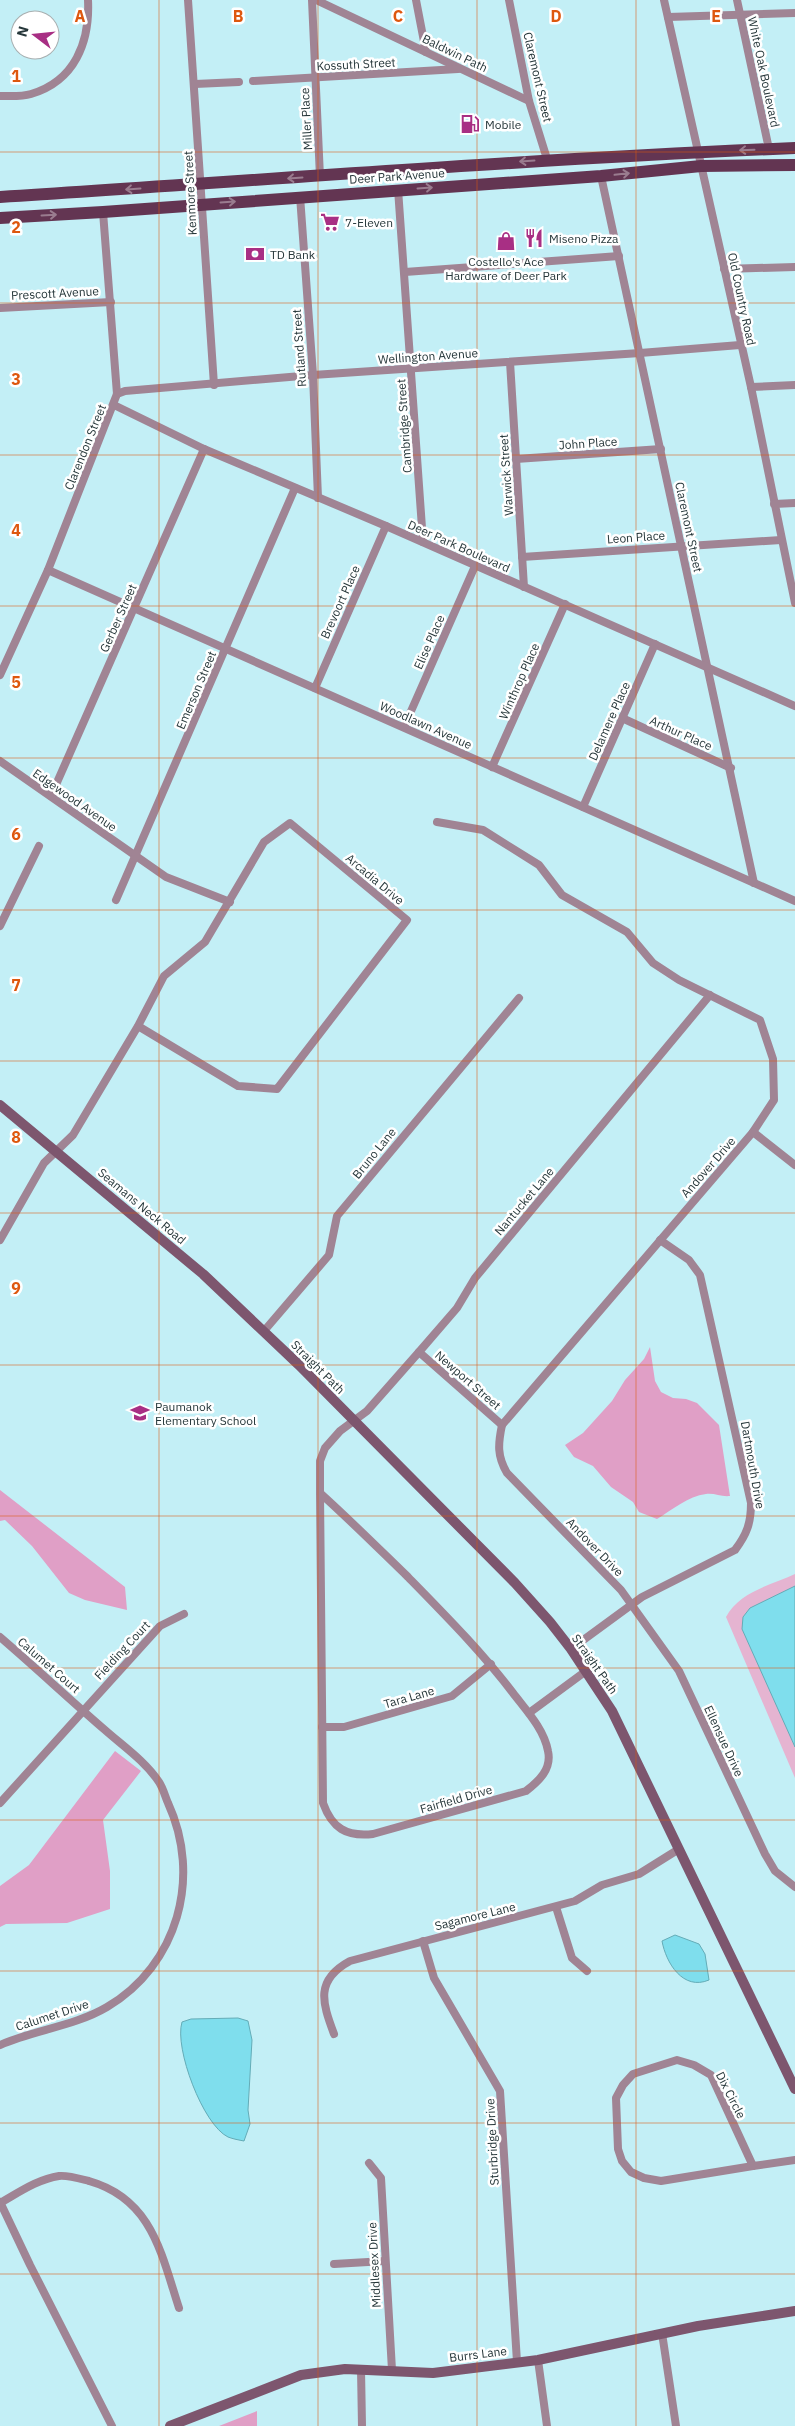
<svg xmlns="http://www.w3.org/2000/svg" width="795" height="2426" font-family="'IBM Plex Sans',sans-serif">
<style>
.green{fill:#e5b4d1}
.forest{fill:#e09fc6}
.water{fill:#7fdeed;stroke:#64acb7}
.lines{fill:none;stroke-linecap:round;stroke-linejoin:round}
.street{stroke:#a08494;stroke-width:8}
.secondary{stroke:#7d566e;stroke-width:10}
.primary{stroke:#633552;stroke-width:12}
.oneway{stroke:#9a7c8f}
.grid{fill:none;stroke:#de570e;stroke-width:1;stroke-opacity:0.55}
.labels{text-anchor:middle;dominant-baseline:central;stroke-width:5;stroke-linejoin:round;paint-order:stroke}
.street-label{font-size:12px;fill:#26373a;stroke:#fff}
.poi-label{font-size:12px;fill:#26373a;stroke:#fff;text-anchor:start}
.grid-label{font-size:16px;text-anchor:middle;font-weight:bold;fill:#de570e;stroke:#fff;stroke-width:5;stroke-linejoin:round;paint-order:stroke}
</style>
<rect width="100%" height="100%" fill="#c3eff6"/>
<path class="green" d="M795,1574V1778L726,1617C739,1592 771,1585 795,1574Z"/>
<g class="forest">
<path d="M650,1347L655,1381L661,1392L673,1398L686,1399L697,1403L719,1425L730,1496C721,1497 715,1493 706,1494C688,1496 672,1510 657,1519L639,1512L633,1502L611,1487L593,1466L574,1457L565,1445L583,1433L612,1401L625,1380L644,1359Z"/>
<polygon points="0,1490 125,1587 127,1610 85,1600 69,1593 32,1546 5,1520 0,1521"/>
<polygon points="115,1751 141,1771 103,1820 110,1871 110,1909 67,1923 6,1924 0,1927 0,1886 29,1865"/>
<polygon points="257,2411 257,2426 219,2426"/>
</g>
<g class="water">
<polygon points="795,1586 795,1747 742,1629 743,1617 750,1608"/>
<path d="M675,1935L699,1944L705,1954L709,1980C683,1991 666,1963 662,1941Z"/>
<path d="M238,2018L248,2021L252,2040L248,2110L250,2124L244,2141C239,2140 233,2139 228,2137C203,2125 174,2048 182,2022L191,2019Z"/>
</g>
<g class="lines">
<g class="street">
<polyline points="188,0 214,385"/>
<polyline points="312,0 320,177"/>
<polyline points="316,0 529,101"/>
<polyline points="416,0 426,52"/>
<polyline points="509,0 529,101 547,159"/>
<polyline points="664,0 751,387 795,603"/>
<polyline points="737,0 769,149"/>
<polyline points="668,17 795,13"/>
<polyline points="253,81 458,69"/>
<polyline points="195,84 239,82"/>
<path d="M0,96C10,96 21,97 31,94C75,81 90,42 88,0"/>
<polyline points="601,176 754,883"/>
<polyline points="398,189 423,542"/>
<polyline points="300,196 313,375 318,498"/>
<polyline points="724,269 795,267"/>
<polyline points="405,272 619,256"/>
<polyline points="0,308 111,302"/>
<polyline points="510,362 524,587"/>
<polyline points="751,387 795,385"/>
<polyline points="117,394 125,391 313,375 640,353 740,345"/>
<polyline points="114,405 204,449 386,526 795,706"/>
<polyline points="516,459 661,449"/>
<polyline points="774,504 795,503"/>
<polyline points="522,557 781,540"/>
<polyline points="48,570 795,901"/>
<polyline points="0,675 48,570 117,394 103,212"/>
<polyline points="315,688 386,526"/>
<polyline points="622,718 731,768"/>
<polyline points="404,727 475,566"/>
<polyline points="0,761 166,877 230,902"/>
<polyline points="492,767 565,604"/>
<polyline points="51,796 204,449"/>
<polyline points="583,807 655,644"/>
<path d="M437,822L483,830L539,865L562,895L627,932L653,963L679,980L760,1020L773,1059L774,1100L753,1132L502,1425C498,1444 497,1456 507,1473L621,1590L679,1671L765,1854L775,1871L795,1887"/>
<polyline points="116,900 295,488"/>
<polyline points="0,926 39,846"/>
<polyline points="753,1132 795,1165"/>
<polyline points="0,1240 44,1163 73,1135 138,1026 164,976 205,942 264,842 290,823 407,920 277,1089 238,1086 138,1026"/>
<polyline points="264,1331 329,1255 337,1216 519,998"/>
<polyline points="419,1352 502,1425"/>
<path d="M320,1493L323,1803C332,1828 346,1837 373,1834L526,1791C539,1781 552,1769 548,1751C544,1729 526,1710 513,1693C481,1651 445,1615 408,1577C379,1549 350,1520 320,1493V1461L325,1448L340,1431L367,1411L419,1352L457,1308L475,1278L710,995"/>
<path d="M0,1637C35,1667 69,1699 105,1730C123,1746 145,1761 159,1782C163,1788 165,1796 168,1803C202,1877 178,1965 107,2007C75,2026 34,2030 0,2045"/>
<path d="M571,1649L642,1597L735,1550C747,1534 751,1523 751,1503L700,1275L689,1260L660,1240"/>
<polyline points="529,1713 586,1671"/>
<polyline points="322,1727 344,1727 452,1696 491,1664"/>
<polyline points="0,1803 160,1626 184,1614"/>
<polyline points="556,1907 572,1958 587,1971"/>
<polyline points="423,1941 434,1978 500,2091 517,2362"/>
<path d="M334,2034C322,2002 315,1980 350,1961L575,1901L602,1885L639,1874L679,1849"/>
<polygon points="677,2060 694,2065 711,2075 753,2166 661,2181 644,2178 631,2172 622,2161 618,2149 616,2098 623,2085 633,2074"/>
<polyline points="369,2163 381,2178 392,2370"/>
<polyline points="753,2166 795,2160"/>
<polyline points="0,2202 30,2265 112,2426"/>
<path d="M0,2203C18,2193 38,2179 59,2176C68,2175 81,2179 89,2181C152,2199 161,2253 179,2308"/>
<polyline points="334,2264 385,2261"/>
<polyline points="662,2333 676,2426"/>
<polyline points="538,2360 547,2426"/>
<polyline points="361,2369 362,2426"/>
</g>
<g class="secondary">
<polyline points="0,1105 203,1274 299,1365 515,1583 550,1622 571,1649 612,1711 795,2089"/>
<polyline points="170,2426 301,2375 345,2369 433,2373 538,2360 698,2326 795,2311"/>
</g>
<g class="primary">
<path d="M0,197C265,180 530,159 795,148"/>
<polyline points="0,218 103,212 601,176 701,166 795,165"/>
</g>
</g>
<defs><path id="oneway-shaft" d="M-6 0H5M1.5-3L5.5 0L1.5 3" fill="none" stroke-width="1.6" stroke-linecap="round" stroke-linejoin="round" transform="scale(1.25)"/></defs>
<g class="oneway">
<use href="#oneway-shaft" transform="translate(747 150) rotate(178)"/>
<use href="#oneway-shaft" transform="translate(527 161) rotate(176)"/>
<use href="#oneway-shaft" transform="translate(622 174) rotate(-6)"/>
<use href="#oneway-shaft" transform="translate(295 178) rotate(176)"/>
<use href="#oneway-shaft" transform="translate(425 188) rotate(-4)"/>
<use href="#oneway-shaft" transform="translate(133 189) rotate(176)"/>
<use href="#oneway-shaft" transform="translate(228 202) rotate(-4)"/>
<use href="#oneway-shaft" transform="translate(49 215) rotate(-3)"/>
</g>
<path class="grid" d="M159,0V2426M318,0V2426M477,0V2426M636,0V2426M0,152H795M0,303H795M0,455H795M0,606H795M0,758H795M0,910H795M0,1061H795M0,1213H795M0,1365H795M0,1516H795M0,1668H795M0,1820H795M0,1971H795M0,2123H795M0,2274H795"/>
<defs>
<g id="fuel-bare" transform="scale(1.5)"><path d="M-5.5-6h7V0h2V4h1.3V-2.5L3-4.5l.8-.8L6-3V5H2.5V1h-1V6h-7ZM-4.2-4.7v3.2H.2V-4.7Z" fill="#a82f84" stroke="#fff" stroke-width="2.5" paint-order="stroke"/></g>
<g id="supermarket-bare" transform="scale(1.5)"><path d="M-6-5.5h2.5l.6 2H6L4.5 2H-2.5L-4.4-4H-6ZM-1.5 3.2a1.3 1.3 0 1 0 .1 0ZM3 3.2a1.3 1.3 0 1 0 .1 0Z" fill="#a82f84" stroke="#fff" stroke-width="2.5" paint-order="stroke"/></g>
<g id="restaurant-bare" transform="scale(1.5)"><path d="M-5-6h1v4h1v-4h1v4h1v-4h1v5L-1.5 .5V6h-2V.5L-5-1ZM5-6V6H3V1.5H1.5Q1.5-4 5-6Z" fill="#a82f84" stroke="#fff" stroke-width="2.5" paint-order="stroke"/></g>
<g id="shop-bare" transform="scale(1.5)"><path d="M-5-2.5h2.3a2.7 3.5 0 0 1 5.4 0H5L5.5 6h-11ZM-1.5-2.5h3a1.5 2.3 0 0 0-3 0Z" fill="#a82f84" stroke="#fff" stroke-width="2.5" paint-order="stroke"/></g>
<g id="bank-bare" transform="scale(1.5)"><path d="M-6-4H6V4H-6ZM0-2.3a2.3 2.3 0 1 0 0 4.6a2.3 2.3 0 1 0 0-4.6Z" fill="#a82f84" stroke="#fff" stroke-width="2.5" paint-order="stroke"/></g>
<g id="school-bare" transform="scale(1.5)"><path d="M0-5L7-2L0 1L-7-2ZM-4 1L0 2.5L4 1V4Q0 6-4 4Z" fill="#a82f84" stroke="#fff" stroke-width="2.5" paint-order="stroke"/></g>
</defs>
<g fill-rule="evenodd">
<use href="#fuel-bare" x="470" y="124"/>
<use href="#supermarket-bare" x="330" y="222"/>
<use href="#restaurant-bare" x="534" y="238"/>
<use href="#shop-bare" x="506" y="241"/>
<use href="#bank-bare" x="255" y="254"/>
<use href="#school-bare" x="140" y="1413"/>
</g>
<g class="labels">
<g class="street-label">
<text transform="translate(455 53) rotate(26)">Baldwin Path</text>
<text transform="translate(356 64) rotate(-3)">Kossuth Street</text>
<text transform="translate(764 72) rotate(78)">White Oak Boulevard</text>
<text transform="translate(538 77) rotate(77)">Claremont Street</text>
<text transform="translate(306 119) rotate(-93)">Miller Place</text>
<text transform="translate(397 176) rotate(-4)">Deer Park Avenue</text>
<text transform="translate(190 193) rotate(-93)">Kenmore Street</text>
<text transform="translate(55 293) rotate(-3)">Prescott Avenue</text>
<text transform="translate(742 299) rotate(78)">Old Country Road</text>
<text transform="translate(299 348) rotate(-94)">Rutland Street</text>
<text transform="translate(428 356) rotate(-4)">Wellington Avenue</text>
<text transform="translate(404 426) rotate(-94)">Cambridge Street</text>
<text transform="translate(588 443) rotate(-4)">John Place</text>
<text transform="translate(85 447) rotate(-68)">Clarendon Street</text>
<text transform="translate(506 475) rotate(-94)">Warwick Street</text>
<text transform="translate(689 527) rotate(78)">Claremont Street</text>
<text transform="translate(636 537) rotate(-4)">Leon Place</text>
<text transform="translate(459 546) rotate(24)">Deer Park Boulevard</text>
<text transform="translate(340 602) rotate(-66)">Brevoort Place</text>
<text transform="translate(118 618) rotate(-66)">Gerber Street</text>
<text transform="translate(429 642) rotate(-66)">Elise Place</text>
<text transform="translate(519 681) rotate(-66)">Winthrop Place</text>
<text transform="translate(196 690) rotate(-67)">Emerson Street</text>
<text transform="translate(609 721) rotate(-66)">Delamere Place</text>
<text transform="translate(426 725) rotate(24)">Woodlawn Avenue</text>
<text transform="translate(681 733) rotate(24)">Arthur Place</text>
<text transform="translate(75 800) rotate(35)">Edgewood Avenue</text>
<text transform="translate(375 879) rotate(40)">Arcadia Drive</text>
<text transform="translate(374 1153) rotate(-51)">Bruno Lane</text>
<text transform="translate(708 1167) rotate(-49)">Andover Drive</text>
<text transform="translate(524 1201) rotate(-50)">Nantucket Lane</text>
<text transform="translate(142 1206) rotate(40)">Seamans Neck Road</text>
<text transform="translate(318 1367) rotate(45)">Straight Path</text>
<text transform="translate(468 1380) rotate(41)">Newport Street</text>
<text transform="translate(753 1465) rotate(80)">Dartmouth Drive</text>
<text transform="translate(595 1547) rotate(46)">Andover Drive</text>
<text transform="translate(122 1650) rotate(-47)">Fielding Court</text>
<text transform="translate(595 1664) rotate(55)">Straight Path</text>
<text transform="translate(49 1665) rotate(41)">Calumet Court</text>
<text transform="translate(409 1697) rotate(-16)">Tara Lane</text>
<text transform="translate(724 1741) rotate(65)">Ellensue Drive</text>
<text transform="translate(456 1799) rotate(-16)">Fairfield Drive</text>
<text transform="translate(475 1916) rotate(-14)">Sagamore Lane</text>
<text transform="translate(52 2015) rotate(-18)">Calumet Drive</text>
<text transform="translate(731 2095) rotate(63)">Dix Circle</text>
<text transform="translate(492 2142) rotate(-93)">Sturbridge Drive</text>
<text transform="translate(374 2265) rotate(-93)">Middlesex Drive</text>
<text transform="translate(478 2354) rotate(-7)">Burrs Lane</text>
</g>
<g class="poi-label">
<text x="485" y="124">Mobile</text>
<text x="345" y="222">7-Eleven</text>
<text x="549" y="238">Miseno Pizza</text>
<text x="270" y="254">TD Bank</text>
<text x="506" y="261" text-anchor="middle">Costello's Ace<tspan x="506" dy="14">Hardware of Deer Park</tspan></text>
<text x="155" y="1406">Paumanok<tspan x="155" dy="14">Elementary School</tspan></text>
</g>
</g>
<g class="grid-label">
<text x="80" y="22">A</text>
<text x="238" y="22">B</text>
<text x="398" y="22">C</text>
<text x="556" y="22">D</text>
<text x="716" y="22">E</text>
<text x="16" y="82">1</text>
<text x="16" y="233">2</text>
<text x="16" y="385">3</text>
<text x="16" y="536">4</text>
<text x="16" y="688">5</text>
<text x="16" y="840">6</text>
<text x="16" y="991">7</text>
<text x="16" y="1143">8</text>
<text x="16" y="1294">9</text>
</g>
<g transform="translate(35 35) rotate(286)"><circle r="24" fill="#ffffff" stroke="#a8afb0"/>
<path d="M0-4L9 19L0 12L-9 19Z" fill="#a82f84"/>
<text y="-8" font-size="14" font-weight="bold" text-anchor="middle" fill="#26373a">N</text>
</g>
</svg>
